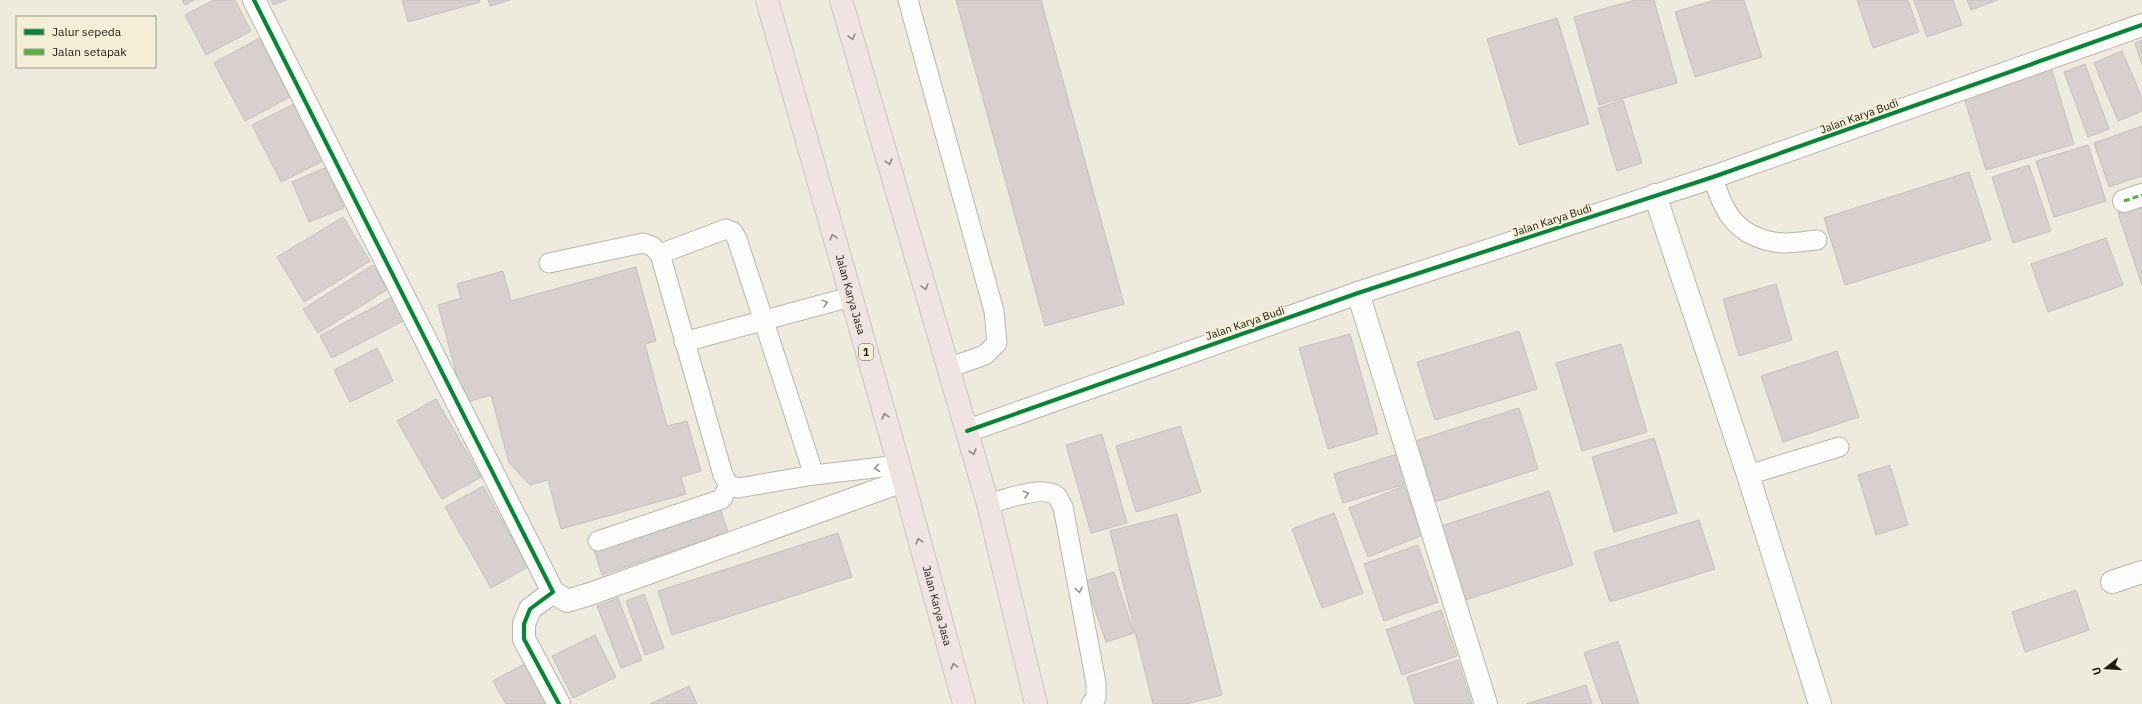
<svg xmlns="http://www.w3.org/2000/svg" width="2142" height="704" font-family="'IBM Plex Sans',sans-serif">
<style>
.building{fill:#d7d0ce;stroke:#c6c0be}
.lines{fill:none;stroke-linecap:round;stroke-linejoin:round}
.lane-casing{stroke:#b9b6ad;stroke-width:21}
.street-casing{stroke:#b9b6ad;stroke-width:24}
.highway-casing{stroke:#c7c6bf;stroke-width:24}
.lane{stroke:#fcfcfa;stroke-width:19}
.street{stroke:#fcfcfa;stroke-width:22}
.highway{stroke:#efe4e1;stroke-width:22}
.quiet{stroke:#55b144;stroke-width:3;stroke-dasharray:6 3;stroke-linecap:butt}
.cycleway-casing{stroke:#f5eed7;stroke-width:6}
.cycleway{stroke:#00873e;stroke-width:4}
.oneway{stroke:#908984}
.oneway2{stroke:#979692}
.labels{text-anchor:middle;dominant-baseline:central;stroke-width:4;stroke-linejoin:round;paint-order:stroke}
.shield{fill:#f5eed7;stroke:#5d5a4d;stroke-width:1}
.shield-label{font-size:10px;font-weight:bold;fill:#1c1a12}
.street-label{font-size:11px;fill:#1c1a12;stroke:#f5eed7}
</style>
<rect width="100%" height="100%" fill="#eeeade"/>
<g class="building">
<polygon points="182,0 194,0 185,5"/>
<polygon points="214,0 235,0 251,31 206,55 185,15"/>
<polygon points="271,0 287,0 273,5"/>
<polygon points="402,0 479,0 480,2 408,22"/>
<polygon points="488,0 510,0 490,6"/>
<polygon points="956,0 1041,0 1124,304 1045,326"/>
<polygon points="1635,0 1654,0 1677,83 1599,105 1574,17"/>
<polygon points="1714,0 1744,0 1762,57 1695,77 1675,12"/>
<polygon points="1857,0 1908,0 1919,32 1873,48"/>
<polygon points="1914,0 1953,0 1962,25 1927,37"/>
<polygon points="1967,0 1998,0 1971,10"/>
<polygon points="1557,18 1589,124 1519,145 1487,39"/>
<polygon points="259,38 290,97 245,121 214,63"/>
<polygon points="2142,40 2142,65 2135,43"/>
<polygon points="2122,51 2142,98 2142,111 2118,121 2094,63"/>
<polygon points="2085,64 2109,129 2088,137 2064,72"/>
<polygon points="2051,67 2074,144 1986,170 1963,94"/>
<polygon points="1623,100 1642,163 1617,171 1598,108"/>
<polygon points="294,104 323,161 281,182 252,125"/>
<polygon points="2142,126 2142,176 2109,187 2094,143"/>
<polygon points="2088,145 2106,201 2054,217 2036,161"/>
<polygon points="2029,165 2051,231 2013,243 1992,177"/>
<polygon points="327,167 344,208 309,222 292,182"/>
<polygon points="1969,172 1991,240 1845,285 1824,218"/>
<polygon points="2142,205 2142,285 2118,213"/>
<polygon points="343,217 370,261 304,302 277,257"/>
<polygon points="2106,238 2123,285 2048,312 2031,264"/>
<polygon points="373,265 388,289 318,333 303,309"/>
<polygon points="636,267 656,341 645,344 667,426 687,421 701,471 681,477 686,494 561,529 548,480 530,485 509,463 491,395 464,403 438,305 461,298 457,284 503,271 511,301"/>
<polygon points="1776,284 1792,340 1739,356 1723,299"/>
<polygon points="394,296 407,319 332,358 320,336"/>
<polygon points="1519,331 1537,389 1435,420 1417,362"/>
<polygon points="1350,334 1378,434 1328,449 1299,348"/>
<polygon points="1621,344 1647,432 1582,451 1556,363"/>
<polygon points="377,348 393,381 350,402 334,370"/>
<polygon points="1837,351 1859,417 1783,442 1761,376"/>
<polygon points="436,399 481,477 442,499 397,421"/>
<polygon points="1519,408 1538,469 1432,503 1412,442"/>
<polygon points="1180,426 1201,492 1136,512 1116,446"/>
<polygon points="1102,434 1127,523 1091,533 1066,445"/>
<polygon points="1654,438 1677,513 1614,532 1592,457"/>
<polygon points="1400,453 1409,483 1343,503 1334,474"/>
<polygon points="1890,465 1908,525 1876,535 1858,475"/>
<polygon points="483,486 528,567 491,588 445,507"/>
<polygon points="1404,486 1423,535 1368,557 1349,508"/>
<polygon points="1549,491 1573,565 1456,603 1432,529"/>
<polygon points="719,504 728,532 602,575 593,547"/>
<polygon points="1334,513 1363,593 1322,608 1292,529"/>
<polygon points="1177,514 1222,695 1186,704 1153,704 1110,531"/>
<polygon points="1699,520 1715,569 1610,602 1594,552"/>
<polygon points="838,533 852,577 672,635 658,591"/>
<polygon points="1418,545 1438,602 1384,621 1364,564"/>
<polygon points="1114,572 1134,633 1106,642 1085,581"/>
<polygon points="2076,590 2089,630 2025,652 2012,612"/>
<polygon points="644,594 664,648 645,655 626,601"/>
<polygon points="618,598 642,660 621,668 597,606"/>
<polygon points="1441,610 1457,656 1402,675 1386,630"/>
<polygon points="595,635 616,677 573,698 552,656"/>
<polygon points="1618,641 1639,704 1602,704 1584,653"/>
<polygon points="1458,660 1472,704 1415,704 1407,677"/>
<polygon points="528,662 551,704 506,704 493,681"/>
<polygon points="1586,685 1592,704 1526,704"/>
<polygon points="689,686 697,704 650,704"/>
</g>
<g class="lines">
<g class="lane-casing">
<g id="lane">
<polyline points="908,0 994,311 997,343 985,355 948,368"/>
<path d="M1713,177C1723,212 1736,235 1774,242C1787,245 1803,241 1817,240"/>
<polyline points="660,254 726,229 733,232 737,239 814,475"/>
<polyline points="549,263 643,243 652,246 660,254 723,475 729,485 738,488 814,475 899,465"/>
<polyline points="684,342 850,297"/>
<polyline points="1748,475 1839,447"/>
<path d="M988,504C1004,500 1043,484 1057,496C1059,498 1061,504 1063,507L1096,683V698L1091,704"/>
<polyline points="598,541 722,499 729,485"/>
</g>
</g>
<g class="street-casing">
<g id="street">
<polyline points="254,0 553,592 530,609 524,624 524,639 559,704"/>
<polyline points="1655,195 1748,475 1820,704"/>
<polyline points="2124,201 2142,195"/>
<polyline points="1358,293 1486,704"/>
<polyline points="967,431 1358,293 1713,177 2142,25"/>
<polyline points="2112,582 2142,572"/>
<polyline points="553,592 567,601 590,594 903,481"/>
</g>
</g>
<g class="highway-casing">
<g id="highway">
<path id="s1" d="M767,0L899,465L964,704"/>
<polyline points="841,0 988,504 1036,704"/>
</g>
</g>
<use href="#lane" class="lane"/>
<use href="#street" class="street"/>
<use href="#highway" class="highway"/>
<polyline class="quiet" points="2124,201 2142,195"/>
<g class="cycleway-casing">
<g id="cycleway">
<polyline points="254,0 553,592 530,609 524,624 524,639 559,704"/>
<polyline points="967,431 1358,293 1713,177 2142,25"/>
</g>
</g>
<use href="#cycleway" class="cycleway"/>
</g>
<defs><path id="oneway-chevron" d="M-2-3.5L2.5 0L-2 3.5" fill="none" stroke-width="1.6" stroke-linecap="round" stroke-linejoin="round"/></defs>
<g class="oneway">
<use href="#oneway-chevron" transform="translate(852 37) rotate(74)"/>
<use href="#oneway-chevron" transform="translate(889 162) rotate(74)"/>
<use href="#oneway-chevron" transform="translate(833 237) rotate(-106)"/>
<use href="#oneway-chevron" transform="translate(925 287) rotate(74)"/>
<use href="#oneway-chevron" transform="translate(885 416) rotate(-106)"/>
<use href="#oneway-chevron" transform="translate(973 452) rotate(74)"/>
<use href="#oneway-chevron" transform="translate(919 541) rotate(-105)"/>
<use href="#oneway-chevron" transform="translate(954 666) rotate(-105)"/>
</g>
<g class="oneway2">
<use href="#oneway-chevron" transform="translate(825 303) rotate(-15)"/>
<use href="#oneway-chevron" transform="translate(877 468) rotate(173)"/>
<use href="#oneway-chevron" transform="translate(1026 494) rotate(-15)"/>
<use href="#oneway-chevron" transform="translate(1079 590) rotate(79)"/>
</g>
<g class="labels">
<rect class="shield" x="859" y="344" width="14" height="16" rx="3"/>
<g class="shield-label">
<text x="866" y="352">1</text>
</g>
<g class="street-label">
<text transform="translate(1859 116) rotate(-20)">Jalan Karya Budi</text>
<text transform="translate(1552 220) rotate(-18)">Jalan Karya Budi</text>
<text stroke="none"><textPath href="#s1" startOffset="306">Jalan Karya Jasa</textPath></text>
<text transform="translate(1245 323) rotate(-19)">Jalan Karya Budi</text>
<text stroke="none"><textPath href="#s1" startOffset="629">Jalan Karya Jasa</textPath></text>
</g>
</g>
<rect x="16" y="16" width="140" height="52" fill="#f5eed7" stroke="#9e9988"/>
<rect x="24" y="29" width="20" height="6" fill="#00873e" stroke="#9e9988"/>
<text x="52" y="36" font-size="12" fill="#1c1a12">Jalur sepeda</text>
<rect x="24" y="49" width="20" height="6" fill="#55b144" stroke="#9e9988"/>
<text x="52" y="56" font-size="12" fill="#1c1a12">Jalan setapak</text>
<g transform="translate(2106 668) rotate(253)" stroke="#f5eed7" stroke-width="3" paint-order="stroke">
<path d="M0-3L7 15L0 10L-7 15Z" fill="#1c1a12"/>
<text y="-6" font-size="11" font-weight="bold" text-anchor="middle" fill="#1c1a12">U</text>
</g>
</svg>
